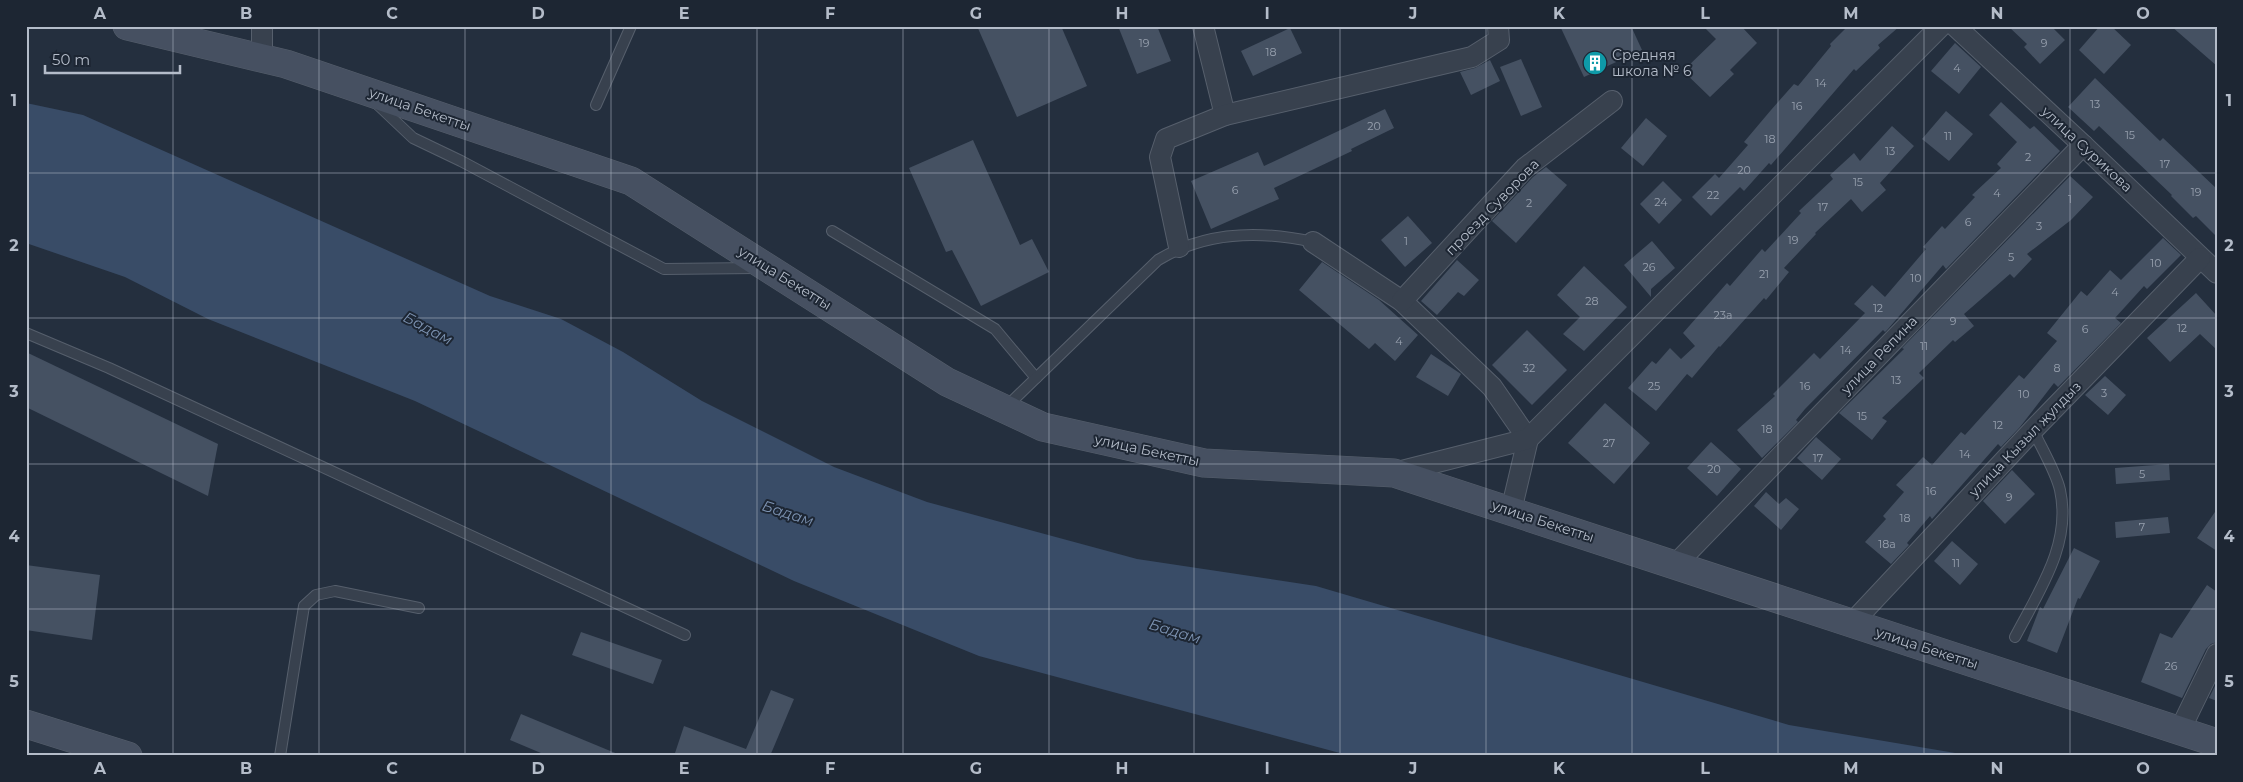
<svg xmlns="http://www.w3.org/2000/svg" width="2243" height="782" font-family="Montserrat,sans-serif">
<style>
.water{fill:#394c67}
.building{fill:#455162}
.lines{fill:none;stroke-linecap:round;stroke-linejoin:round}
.lane-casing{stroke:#565f6c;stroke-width:12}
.street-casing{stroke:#565f6c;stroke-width:22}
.secondary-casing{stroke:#565f6c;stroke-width:29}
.lane{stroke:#38414e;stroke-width:10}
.street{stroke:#38414e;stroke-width:20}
.secondary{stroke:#465061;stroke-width:28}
.grid{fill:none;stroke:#b4bcc9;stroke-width:1;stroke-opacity:0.55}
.labels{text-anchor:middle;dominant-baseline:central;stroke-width:4;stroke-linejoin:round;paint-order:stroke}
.number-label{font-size:11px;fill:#98a1af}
.poi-label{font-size:14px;fill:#b4bcc9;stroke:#1d2633;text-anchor:start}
.street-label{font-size:14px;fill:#b4bcc9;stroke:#1d2633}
.water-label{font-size:15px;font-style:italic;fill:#7c92b1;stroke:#1d2633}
.neatline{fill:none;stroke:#b4bcc9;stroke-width:2}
.grid-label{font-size:16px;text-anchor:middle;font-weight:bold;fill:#b4bcc9}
</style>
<rect width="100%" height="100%" fill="#242f3e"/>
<polygon class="water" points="26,103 83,115 490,296 561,319 623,352 702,401 834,467 927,502 1137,559 1316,586 1789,725 1973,756 1351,756 979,656 794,581 415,401 208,319 125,277 26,243"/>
<g class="building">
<polygon points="977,26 1061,26 1087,86 1017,117"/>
<polygon points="1118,26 1157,26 1171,61 1137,74"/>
<polygon points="1560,26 1631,26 1642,50 1584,77"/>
<polygon points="1703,26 1741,26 1757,43 1730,70 1734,74 1710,97 1683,71 1716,39"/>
<polygon points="1848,26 1900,26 1878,45 1880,48 1856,71 1854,69 1771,165 1769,163 1744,191 1740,187 1711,216 1692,197 1715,174 1719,178 1748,145 1744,142 1771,110 1794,84 1798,86 1831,46 1830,44"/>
<polygon points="2008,26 2051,26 2065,40 2040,64 2024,47 2027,44"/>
<polygon points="2100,26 2111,26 2131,45 2104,74 2079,50"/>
<polygon points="2171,26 2217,26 2217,66"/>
<polygon points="1290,28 1302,53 1253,76 1241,51"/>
<polygon points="1955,43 1981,67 1959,94 1931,71"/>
<polygon points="1521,59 1542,107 1521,116 1500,67"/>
<polygon points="1490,60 1500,81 1471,95 1460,72 1475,68"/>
<polygon points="2095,78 2160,141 2163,138 2217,189 2217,237 2196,216 2193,218 2171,196 2172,195 2099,126 2094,131 2068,107"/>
<polygon points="2001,102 2030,129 2034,126 2060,151 1946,269 1943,265 1888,329 1885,332 1883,330 1805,409 1796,420 1798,422 1762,458 1737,430 1775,396 1773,394 1814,353 1820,359 1865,313 1854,304 1872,285 1885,297 1926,249 1923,247 1942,226 1945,229 1975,197 1972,195 2001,168 1997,164 2017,142 1989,115"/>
<polygon points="1385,109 1394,128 1351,149 1352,151 1274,188 1279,199 1211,229 1191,181 1258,152 1264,166"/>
<polygon points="1946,111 1973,134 1949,161 1922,139"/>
<polygon points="1646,118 1667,136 1643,166 1621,148"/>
<polygon points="1892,126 1914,146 1880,183 1886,190 1862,212 1851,199 1815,233 1816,234 1784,268 1789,272 1766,300 1764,298 1720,347 1719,346 1692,378 1687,374 1656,411 1628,388 1652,361 1656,364 1670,348 1681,359 1695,346 1683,333 1727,283 1730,286 1762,249 1765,252 1801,213 1799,211 1833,179 1830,175 1854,153 1860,161"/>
<polygon points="973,140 1020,245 1032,239 1049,272 981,306 952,250 946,252 909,168"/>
<polygon points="1546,167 1567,185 1516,243 1492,221 1533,177"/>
<polygon points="2070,176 2093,197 2071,220 2027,254 2032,259 2014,278 2010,274 1964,314 1974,326 1955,342 1953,340 1919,373 1924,378 1882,418 1887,421 1872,440 1839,413 1904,349 1902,348"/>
<polygon points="1663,181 1682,200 1659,224 1640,204"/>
<polygon points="1408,216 1432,243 1405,267 1381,240"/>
<polygon points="2163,238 2181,255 2147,289 2144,286 2115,318 2121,323 2058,387 2054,383 2020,427 2001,447 1998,444 1932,519 1930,516 1907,543 1909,545 1891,564 1865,542 1886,519 1883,516 1904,492 1896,485 1923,457 1932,465 1961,432 1965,435 2019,375 2024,379 2057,341 2047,333 2081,291 2087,296 2110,270 2121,280"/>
<polygon points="1652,241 1675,268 1651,289 1651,297 1624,265"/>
<polygon points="1457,260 1479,280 1464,296 1458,292 1437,315 1421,301"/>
<polygon points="1322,262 1379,300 1418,335 1395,361 1375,343 1369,349 1299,290"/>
<polygon points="1584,266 1627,307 1584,351 1563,334 1580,317 1557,295"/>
<polygon points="2196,293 2217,316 2217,350 2200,334 2170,362 2147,338"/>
<polygon points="1527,330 1567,370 1532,405 1492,365"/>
<polygon points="26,352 218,444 208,496 26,407"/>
<polygon points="1431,354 1461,374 1448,396 1416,377"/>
<polygon points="2105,376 2126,395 2108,415 2085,395"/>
<polygon points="1605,403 1650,443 1614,484 1568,443"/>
<polygon points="1816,437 1841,459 1822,480 1797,458"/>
<polygon points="1711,442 1741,469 1717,496 1687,468"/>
<polygon points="2169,464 2170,480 2116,484 2115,468"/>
<polygon points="2012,470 2035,494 2005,524 1983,501"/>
<polygon points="1766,492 1779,504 1786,498 1799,509 1781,530 1754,506"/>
<polygon points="2217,509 2217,551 2197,538"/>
<polygon points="2168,517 2170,533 2116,538 2115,522"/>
<polygon points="1952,541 1978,564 1960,585 1934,561"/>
<polygon points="2074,548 2100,561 2080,599 2078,598 2057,653 2027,641 2040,607 2043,609"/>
<polygon points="26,565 100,575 92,640 26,630"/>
<polygon points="2207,585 2217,592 2217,642 2211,644 2206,649 2182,698 2141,682 2160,633 2172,638"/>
<polygon points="581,632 662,660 653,684 572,655"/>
<polygon points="2217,682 2217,701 2209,698"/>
<polygon points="771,690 794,699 770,756 674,756 684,726 746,749"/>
<polygon points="521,714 620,755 620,756 548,756 510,740"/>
</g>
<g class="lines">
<g class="lane-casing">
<g id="lane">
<polyline points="376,103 413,138 461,161 664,269 755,268"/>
<polyline points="596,105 631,26"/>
<polyline points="832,231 995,329 1036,378"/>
<polyline points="26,333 109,368 685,635"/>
<path d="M1005,408L1158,260C1206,231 1259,230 1313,242"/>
<path d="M2015,637C2039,591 2072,544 2060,490C2056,472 2041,447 2033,430"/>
<polyline points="280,756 304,606 316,595 335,591 419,608"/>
</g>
</g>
<g class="street-casing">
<g id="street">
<polyline points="1203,26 1225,115"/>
<polyline points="1955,26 2083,145 2217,273"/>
<polyline points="262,58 262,26"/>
<polyline points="1313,242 1402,301 1492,387 1528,439 1511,511"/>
<polyline points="1179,247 1160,157 1166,139 1225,115 1472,57 1499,40 1498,26"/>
<polyline points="1402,301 1525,168 1612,101"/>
<polyline points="1394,473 1528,439 1941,26"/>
<polyline points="1676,564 2083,145"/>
<polyline points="1852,623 2033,430 2200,258"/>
<polyline points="2179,732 2217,654"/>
</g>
</g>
<g class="secondary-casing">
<g id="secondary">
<polyline points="127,26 286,64 631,181 947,382 1043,427 1204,463 1394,473 2217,743"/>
<polyline points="26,724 128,756"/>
</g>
</g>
<use href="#lane" class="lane"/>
<use href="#street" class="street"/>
<use href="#secondary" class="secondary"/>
</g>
<path class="grid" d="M173,26V756M319,26V756M465,26V756M611,26V756M757,26V756M903,26V756M1049,26V756M1194,26V756M1340,26V756M1486,26V756M1632,26V756M1778,26V756M1924,26V756M2070,26V756M26,173H2217M26,318H2217M26,464H2217M26,609H2217"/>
<defs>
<g id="building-disc" transform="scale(1.25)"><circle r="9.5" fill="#0f9aa8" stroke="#1d2633"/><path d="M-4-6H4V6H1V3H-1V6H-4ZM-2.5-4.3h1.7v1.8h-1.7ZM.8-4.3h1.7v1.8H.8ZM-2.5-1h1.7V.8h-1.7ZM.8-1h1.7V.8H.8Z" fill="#fff"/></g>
</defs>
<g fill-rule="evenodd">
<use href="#building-disc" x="1595" y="63"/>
</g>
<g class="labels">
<g class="number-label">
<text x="1144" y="43">19</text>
<text x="2044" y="43">9</text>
<text x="1271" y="52">18</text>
<text x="1957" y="68">4</text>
<text x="1821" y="83">14</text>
<text x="2095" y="104">13</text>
<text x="1797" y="106">16</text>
<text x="1374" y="126">20</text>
<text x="2130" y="135">15</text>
<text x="1948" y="136">11</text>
<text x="1770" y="139">18</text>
<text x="1890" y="151">13</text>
<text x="2028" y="157">2</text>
<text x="2165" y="164">17</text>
<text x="1744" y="170">20</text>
<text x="1858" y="182">15</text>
<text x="1235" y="190">6</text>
<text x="2196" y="192">19</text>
<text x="1997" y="193">4</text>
<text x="1713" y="195">22</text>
<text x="2070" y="199">1</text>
<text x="1661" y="202">24</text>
<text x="1529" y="203">2</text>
<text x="1823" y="207">17</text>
<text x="1968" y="222">6</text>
<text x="2039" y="226">3</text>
<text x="1793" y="240">19</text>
<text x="1406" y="241">1</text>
<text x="2011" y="257">5</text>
<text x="2156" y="263">10</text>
<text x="1649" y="267">26</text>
<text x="1764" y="274">21</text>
<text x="1916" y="278">10</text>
<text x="2115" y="292">4</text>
<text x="1592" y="301">28</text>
<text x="1878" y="308">12</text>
<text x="1723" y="315">23а</text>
<text x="1953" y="321">9</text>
<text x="2182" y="328">12</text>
<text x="2085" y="329">6</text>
<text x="1399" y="341">4</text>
<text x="1924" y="346">11</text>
<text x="1846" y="350">14</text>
<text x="1529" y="368">32</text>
<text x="2057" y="368">8</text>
<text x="1896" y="380">13</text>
<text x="1654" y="386">25</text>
<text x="1805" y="386">16</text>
<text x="2104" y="393">3</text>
<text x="2024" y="394">10</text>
<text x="1862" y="416">15</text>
<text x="1998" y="425">12</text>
<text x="1767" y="429">18</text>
<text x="1609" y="443">27</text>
<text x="1965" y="454">14</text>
<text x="1818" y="458">17</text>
<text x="1714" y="469">20</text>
<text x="2142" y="474">5</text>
<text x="1931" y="491">16</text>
<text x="2009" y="497">9</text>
<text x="1905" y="518">18</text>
<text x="2142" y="527">7</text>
<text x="1887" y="544">18а</text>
<text x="1956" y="563">11</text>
<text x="2171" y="666">26</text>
</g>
<g class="poi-label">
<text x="1612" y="55">Средняя<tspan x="1612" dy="16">школа № 6</tspan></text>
</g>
<g class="street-label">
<text transform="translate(420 109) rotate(19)">улица Бекетты</text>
<text transform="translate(2087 149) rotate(43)">улица Сурикова</text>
<text transform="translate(1492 207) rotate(-46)">проезд Суворова</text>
<text transform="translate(785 278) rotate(32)">улица Бекетты</text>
<text transform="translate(1879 355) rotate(-46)">улица Репина</text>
<text transform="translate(2025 439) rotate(-46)">улица Кызыл жулдыз</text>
<text transform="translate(1147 450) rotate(12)">улица Бекетты</text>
<text transform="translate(1543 521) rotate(18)">улица Бекетты</text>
<text transform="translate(1927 648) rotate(18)">улица Бекетты</text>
</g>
<g class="water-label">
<text transform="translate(428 328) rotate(28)">Бадам</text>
<text transform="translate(788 513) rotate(18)">Бадам</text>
<text transform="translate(1175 631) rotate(17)">Бадам</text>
</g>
</g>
<rect width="2243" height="782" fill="none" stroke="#1d2633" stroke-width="55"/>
<path d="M45 65v8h135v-8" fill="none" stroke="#b4bcc9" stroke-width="2.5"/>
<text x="52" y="65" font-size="15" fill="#b4bcc9" stroke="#1d2633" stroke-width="4" paint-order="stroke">50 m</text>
<rect x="28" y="28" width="2188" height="726" class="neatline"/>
<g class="grid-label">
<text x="100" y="19">A</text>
<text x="246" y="19">B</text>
<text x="392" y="19">C</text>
<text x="538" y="19">D</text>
<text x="684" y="19">E</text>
<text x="830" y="19">F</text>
<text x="976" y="19">G</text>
<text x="1122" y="19">H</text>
<text x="1267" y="19">I</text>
<text x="1413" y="19">J</text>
<text x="1559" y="19">K</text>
<text x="1705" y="19">L</text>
<text x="1851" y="19">M</text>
<text x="1997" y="19">N</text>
<text x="2143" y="19">O</text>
<text x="14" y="106">1</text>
<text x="2229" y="106">1</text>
<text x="14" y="251">2</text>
<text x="2229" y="251">2</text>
<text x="14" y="397">3</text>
<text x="2229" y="397">3</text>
<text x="14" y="542">4</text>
<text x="2229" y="542">4</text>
<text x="14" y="687">5</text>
<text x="2229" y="687">5</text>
<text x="100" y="774">A</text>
<text x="246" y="774">B</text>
<text x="392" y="774">C</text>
<text x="538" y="774">D</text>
<text x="684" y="774">E</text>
<text x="830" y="774">F</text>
<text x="976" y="774">G</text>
<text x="1122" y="774">H</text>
<text x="1267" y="774">I</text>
<text x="1413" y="774">J</text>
<text x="1559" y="774">K</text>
<text x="1705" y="774">L</text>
<text x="1851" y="774">M</text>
<text x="1997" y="774">N</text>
<text x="2143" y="774">O</text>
</g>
</svg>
